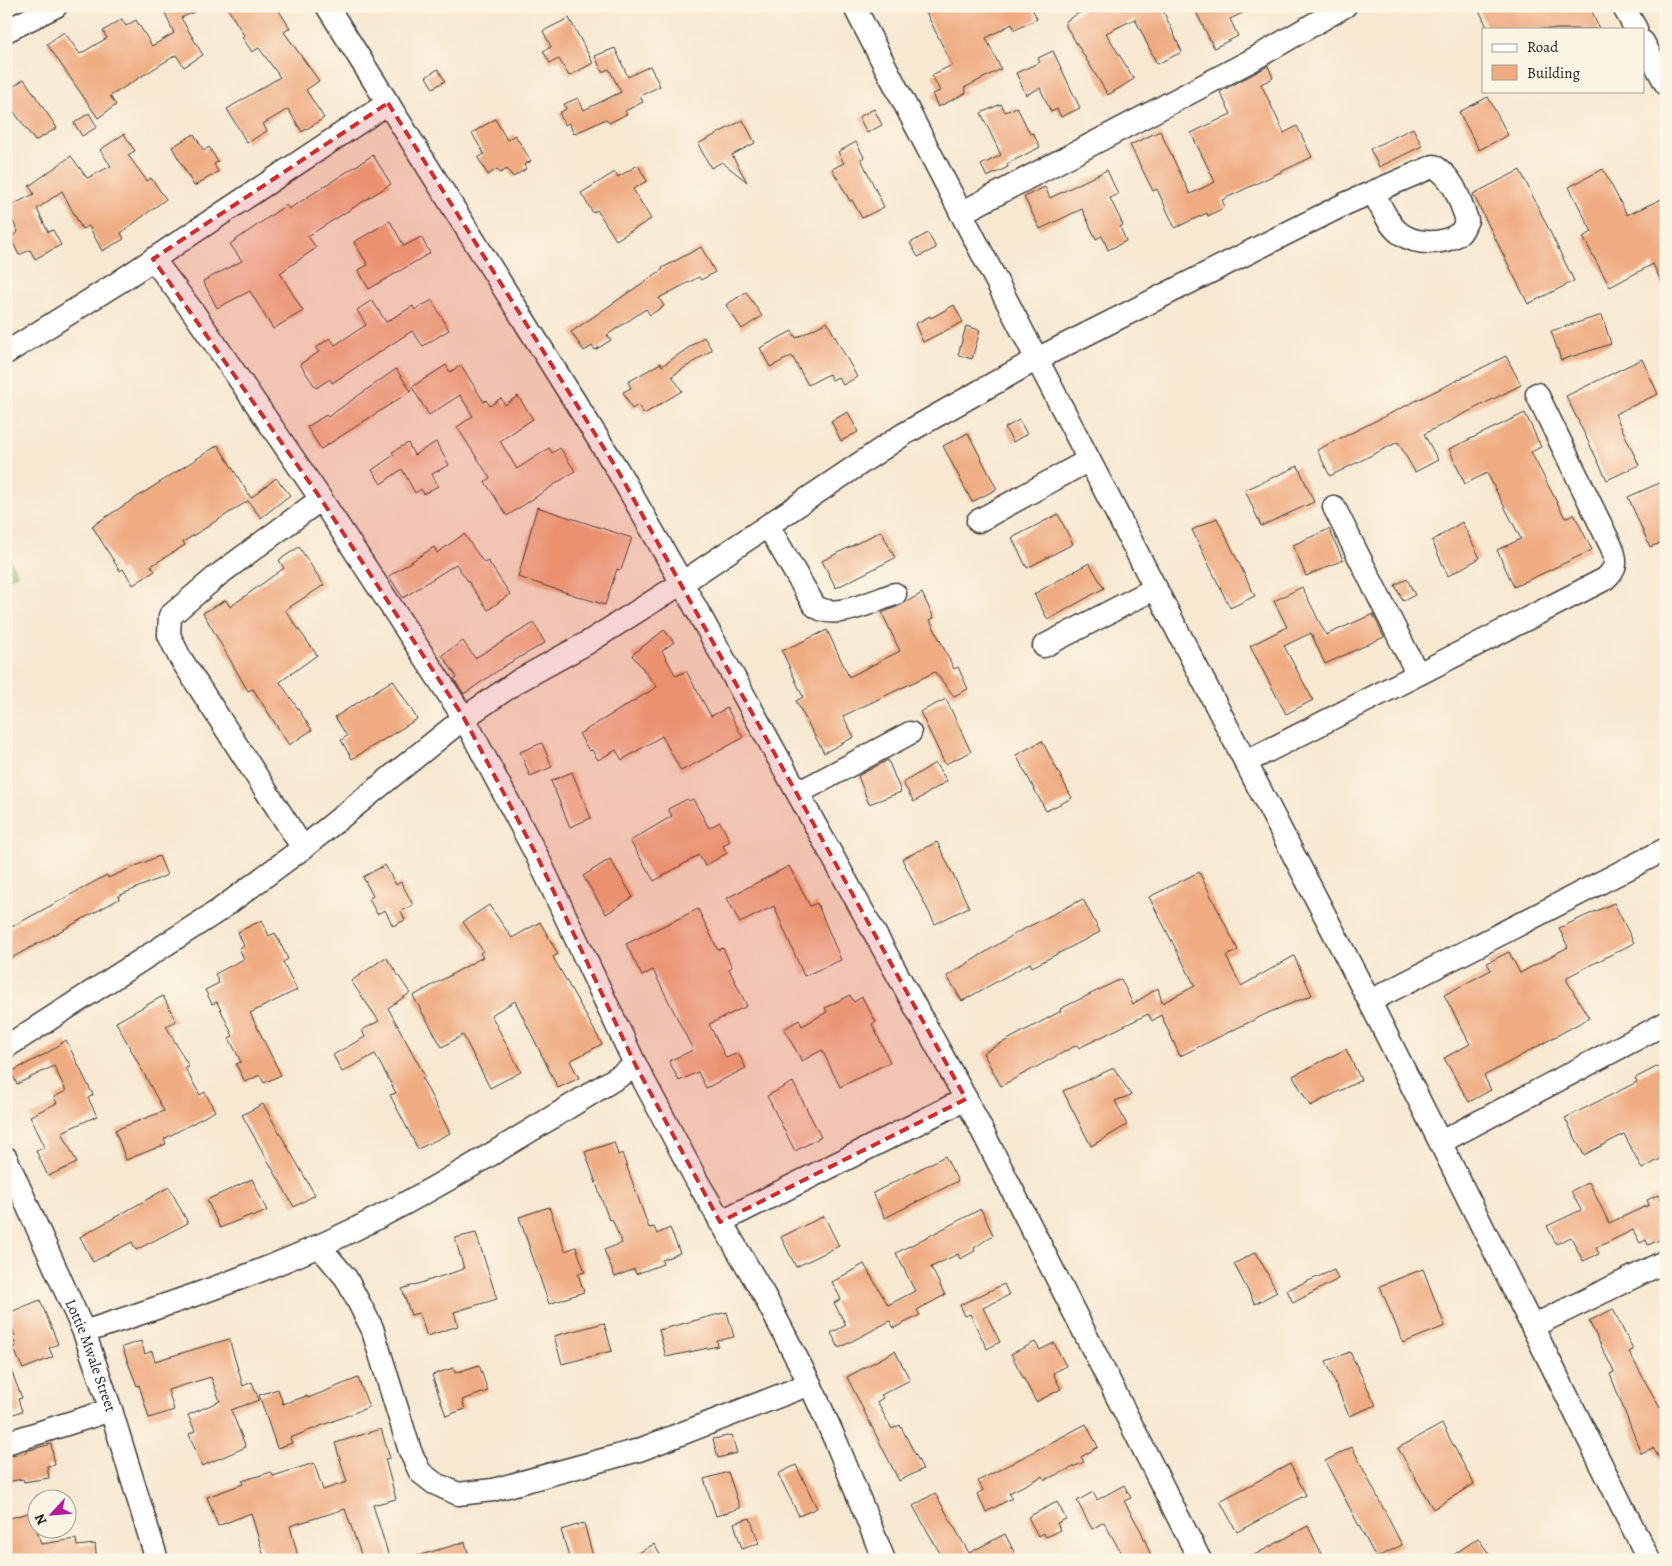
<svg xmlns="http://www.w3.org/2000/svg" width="1672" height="1566" font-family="Alegreya,serif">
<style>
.green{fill:#92c677;stroke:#57714a}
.building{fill:#efac82}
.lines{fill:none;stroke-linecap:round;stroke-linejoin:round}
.minor-casing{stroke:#3d3b37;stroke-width:25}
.minor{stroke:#fff;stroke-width:22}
.marked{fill:#d62828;fill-opacity:0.2;stroke:#d62828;stroke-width:4;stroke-dasharray:10 6;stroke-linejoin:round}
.labels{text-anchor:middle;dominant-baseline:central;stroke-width:4;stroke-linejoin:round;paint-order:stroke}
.street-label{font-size:15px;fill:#1c1c1c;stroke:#fcf5e5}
</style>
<rect width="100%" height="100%" fill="#fcf5e5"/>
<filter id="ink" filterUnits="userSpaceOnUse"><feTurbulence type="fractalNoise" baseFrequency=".02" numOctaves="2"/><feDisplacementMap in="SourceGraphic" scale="10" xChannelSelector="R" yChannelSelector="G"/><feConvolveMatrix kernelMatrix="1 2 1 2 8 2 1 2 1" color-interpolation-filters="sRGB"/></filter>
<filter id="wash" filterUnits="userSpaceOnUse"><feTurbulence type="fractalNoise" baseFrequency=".0096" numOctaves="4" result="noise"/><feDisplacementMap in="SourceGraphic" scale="20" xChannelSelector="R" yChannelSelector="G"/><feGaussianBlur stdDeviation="1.12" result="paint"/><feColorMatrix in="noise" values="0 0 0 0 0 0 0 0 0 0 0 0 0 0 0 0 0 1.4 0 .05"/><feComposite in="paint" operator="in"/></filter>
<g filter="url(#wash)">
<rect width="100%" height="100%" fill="#f7e8d1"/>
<polygon class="green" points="6,553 17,574 6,580"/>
<g id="blocks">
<g class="building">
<polygon points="162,6 207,6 181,18 203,55 184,67 176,55 110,96 116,105 98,118 47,44 64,32 80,54 107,38 103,31 122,19 126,26 136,20 152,46 174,33"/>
<polygon points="226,6 276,6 290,28 284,32 319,81 306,90 324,118 302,132 288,109 263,124 267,131 247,143 227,109 280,77 259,48 252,52 242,37 244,35"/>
<polygon points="923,6 1031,6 1037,19 1015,30 1012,24 986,38 1001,69 964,88 966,93 938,107 932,94 940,91 932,75 952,65"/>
<polygon points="1090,6 1161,6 1182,52 1157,64 1135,19 1106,33 1134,79 1108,95 1066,26 1066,21"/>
<polygon points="1193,6 1257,6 1230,19 1238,36 1214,48"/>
<polygon points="1477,6 1590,6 1599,29 1488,29"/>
<polygon points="569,18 593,63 569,76 559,59 550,63 543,51 551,47 543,31"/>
<polygon points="615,48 628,77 650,66 660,86 640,96 643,102 625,111 627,114 609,123 606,119 574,134 569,123 565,125 559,113 566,109 564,104 578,98 584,110 621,92 609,69 602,72 595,56"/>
<polygon points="1053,51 1080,108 1061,117 1057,109 1051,112 1040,88 1026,95 1016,73 1040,62 1038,58"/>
<polygon points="1268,66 1273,78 1261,84 1284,133 1297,126 1312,157 1222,200 1225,207 1208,216 1207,213 1175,228 1157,189 1153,191 1130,145 1160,131 1190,194 1215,182 1191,133 1231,114 1220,92"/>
<polygon points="438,69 445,81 433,88 426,77"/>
<polygon points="24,79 57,128 35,141 6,101 6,92"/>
<polygon points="1488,97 1508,135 1479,150 1459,112"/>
<polygon points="1001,104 1005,112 1017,107 1030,134 1033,133 1040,147 1007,164 1008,167 987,177 981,165 1001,155 981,113"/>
<polygon points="874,109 882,125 867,133 859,117"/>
<polygon points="89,113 97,127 82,136 74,123"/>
<polygon points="495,119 507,140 515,135 531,161 524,165 526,169 513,177 507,169 500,173 497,169 488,175 478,158 484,154 472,133"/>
<polygon points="743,120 755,143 732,155 747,182 722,162 711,168 698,144"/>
<polygon points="1413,128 1422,146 1379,167 1370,149"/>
<polygon points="124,134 135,151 128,155 147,181 151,178 166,199 121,233 124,239 102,251 89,226 82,229 62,191 37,209 48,232 53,230 61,245 35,259 30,250 19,255 10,237 18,232 6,208 34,194 29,186 71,156 87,178 111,166 100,150"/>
<polygon points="194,134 204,151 209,147 218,162 214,164 218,172 194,186 172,147"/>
<polygon points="856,142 864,157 861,159 884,207 862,218 852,200 850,201 832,169 844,163 838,152"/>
<polygon points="373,155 391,184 308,236 316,248 280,273 303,311 273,329 250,291 217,308 203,281 242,261 230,244 286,205 289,209"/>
<polygon points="638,165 647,181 633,189 651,219 616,240 597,210 593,213 581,193 615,172 618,177"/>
<polygon points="1603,169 1627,215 1666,197 1666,292 1653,264 1610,287 1583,237 1592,232 1569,187"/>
<polygon points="1107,170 1118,194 1110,198 1123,225 1120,227 1126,241 1108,250 1102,236 1096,239 1082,209 1040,229 1024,197 1045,187 1050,198"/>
<polygon points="1520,170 1574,281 1528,304 1473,194"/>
<polygon points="390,221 404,246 421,237 430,253 369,289 358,270 368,265 354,242"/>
<polygon points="928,233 936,248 918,257 910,243"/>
<polygon points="701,247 715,272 701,280 699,277 659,298 664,306 650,315 646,309 607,335 611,340 595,350 592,346 584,351 571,332 663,269 662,268"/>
<polygon points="746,292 762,316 742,329 726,305"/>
<polygon points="372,300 386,322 413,306 415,310 432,300 449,330 423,346 412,331 332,383 330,379 316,388 300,364 319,352 316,348 330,338 335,345 366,325 357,310"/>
<polygon points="954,305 963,322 923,342 915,324 930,316 931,318"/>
<polygon points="1602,315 1611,344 1561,360 1551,331"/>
<polygon points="827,322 857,377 843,385 838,377 832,380 829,374 808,385 792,356 770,367 760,348 792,331 796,338"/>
<polygon points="966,326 980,330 972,359 958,355"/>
<polygon points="704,337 712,350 672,376 682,391 644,414 638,405 632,409 623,392 631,388 628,382 661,363 662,366"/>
<polygon points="1506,356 1521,385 1424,434 1438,460 1415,472 1398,442 1330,476 1317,450"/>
<polygon points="1642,359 1658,394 1615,414 1639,465 1607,480 1566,396"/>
<polygon points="446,365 450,372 461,365 484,402 486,400 490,406 501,398 505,405 518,396 533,419 500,441 517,469 549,448 552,453 560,448 575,471 507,516 485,482 490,478 457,427 473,416 460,395 429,415 412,387"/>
<polygon points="396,369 411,391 321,449 307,427 326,415 328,417"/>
<polygon points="848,412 858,432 841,441 831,421"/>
<polygon points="1525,413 1541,447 1531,452 1565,518 1574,514 1592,550 1514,587 1497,550 1521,539 1487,473 1465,484 1449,449"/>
<polygon points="1019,420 1027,434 1013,442 1005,428"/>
<polygon points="968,433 997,489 972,502 943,446"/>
<polygon points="436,442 449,465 432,474 438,486 424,494 421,489 415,493 402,469 381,484 372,470 394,455 392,452 408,443 414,455"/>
<polygon points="218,445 251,498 276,478 290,495 261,518 248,501 183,542 185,545 151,566 155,571 133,585 123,569 120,571 92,526"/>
<polygon points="1298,466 1314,502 1261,526 1245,490"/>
<polygon points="1666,480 1666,541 1650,547 1628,497"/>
<polygon points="537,507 632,538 621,570 617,569 605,605 518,577"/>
<polygon points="1058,514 1073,544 1027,568 1012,538"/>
<polygon points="1217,518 1255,596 1230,608 1192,530"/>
<polygon points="1462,522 1480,558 1448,576 1432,541"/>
<polygon points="1329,529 1343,560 1306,576 1293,545"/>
<polygon points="881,531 895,558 836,588 822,561"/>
<polygon points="464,534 484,563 488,561 510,594 488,610 456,564 403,598 389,576 434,547 437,553"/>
<polygon points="299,547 324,585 285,610 317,655 280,682 312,730 289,745 253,689 248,691 203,613 226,600 230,607 284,568 279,560"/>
<polygon points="1089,563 1104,588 1048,620 1034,594"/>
<polygon points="1407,579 1415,595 1403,601 1395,585"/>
<polygon points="1302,587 1326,635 1373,614 1384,637 1325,664 1311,633 1284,646 1313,700 1286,714 1250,646 1287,627 1274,601"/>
<polygon points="922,593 934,618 930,620 954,669 958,667 968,689 954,696 935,672 843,716 854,737 824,753 796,701 803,697 782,651 827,630 849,677 900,651 882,613 899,606"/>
<polygon points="534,623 545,643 506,665 464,694 454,679 457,677 442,655 463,641 475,658"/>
<polygon points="664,630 674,642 662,651 676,676 686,671 711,716 727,708 743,738 681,771 662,736 622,760 616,750 598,760 592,750 589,751 579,734 657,687 632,655"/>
<polygon points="393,680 417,719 352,759 341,740 347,736 335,717"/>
<polygon points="946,699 971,752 945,764 920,712"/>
<polygon points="1042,741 1072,798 1046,811 1016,755"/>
<polygon points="542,743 552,767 530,776 520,752"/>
<polygon points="888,760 901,792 869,804 858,776"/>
<polygon points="935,763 947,781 914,802 903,783"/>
<polygon points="572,772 591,818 570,827 551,781"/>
<polygon points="687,799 689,801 693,799 709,828 720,822 730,841 723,846 727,853 705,866 699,855 654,881 630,841 672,816 668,809"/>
<polygon points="937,842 969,907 935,924 902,859"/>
<polygon points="159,856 167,875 118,896 119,899 6,961 6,930 107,875 108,878"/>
<polygon points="610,859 633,897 606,914 583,876"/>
<polygon points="385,865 396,885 401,882 413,905 401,911 405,920 393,926 385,910 377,914 369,899 373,896 363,877"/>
<polygon points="789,866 810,906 817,903 841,960 804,976 774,906 740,923 727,898"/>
<polygon points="1199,872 1238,950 1226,956 1241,986 1294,956 1312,995 1268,1013 1180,1056 1161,1015 1152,1021 1148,1014 1079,1048 1077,1045 1001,1086 983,1053 1061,1011 1060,1009 1121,979 1133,1004 1158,988 1162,1003 1195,986 1149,897"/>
<polygon points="1083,899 1100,932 1032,967 1030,963 962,1001 947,976 1018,932"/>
<polygon points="1614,903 1634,943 1567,977 1567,981 1589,1018 1484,1076 1491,1090 1469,1102 1444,1058 1470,1044 1444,995 1491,970 1487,963 1509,952 1520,973 1568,947 1559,928"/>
<polygon points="489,905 512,938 540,922 558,954 553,957 602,1044 570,1061 579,1078 558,1088 515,1001 491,1015 521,1072 490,1088 463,1035 442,1047 413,996 483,957 480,953 483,951 463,922"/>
<polygon points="698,909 718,950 723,948 732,967 729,969 747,1006 709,1024 726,1058 738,1053 746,1068 706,1088 698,1072 679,1081 669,1061 693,1050 653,970 642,976 626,944"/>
<polygon points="262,920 269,936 275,933 288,959 283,962 297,990 250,1013 281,1075 264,1083 260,1075 245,1082 236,1064 241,1062 229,1038 233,1036 217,1002 212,1004 205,990 219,983 215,974 244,959 239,948 244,946 238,932"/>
<polygon points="386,957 410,993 388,1008 425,1076 422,1078 450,1133 418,1149 390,1095 396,1093 375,1054 342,1072 333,1055 365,1037 362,1030 379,1021 351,981"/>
<polygon points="850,995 854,1002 862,997 876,1022 872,1024 890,1062 840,1087 822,1050 802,1061 784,1029 799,1020 802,1026 827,1012 825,1008"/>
<polygon points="163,996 176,1021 166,1026 189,1067 185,1068 200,1095 205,1092 215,1111 164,1139 166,1144 126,1160 115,1130 164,1111 116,1022"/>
<polygon points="66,1040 93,1095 88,1098 97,1116 62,1132 77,1163 48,1176 36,1151 45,1147 30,1116 57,1103 54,1097 66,1091 54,1066 17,1084 11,1072 49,1052"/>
<polygon points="1346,1049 1361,1080 1310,1106 1293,1076"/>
<polygon points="1666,1062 1666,1156 1642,1169 1624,1134 1584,1155 1565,1118 1637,1082 1635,1078"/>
<polygon points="1114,1068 1131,1095 1115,1101 1127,1125 1091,1146 1063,1091"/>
<polygon points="793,1082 821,1137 795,1151 767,1096"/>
<polygon points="263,1104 315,1195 294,1207 242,1115"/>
<polygon points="614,1142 618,1155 622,1153 649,1228 654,1227 657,1234 670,1228 680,1253 662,1260 663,1264 636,1274 634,1269 615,1277 604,1250 622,1243 612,1219 609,1220 585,1152"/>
<polygon points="945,1156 958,1181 885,1218 873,1193"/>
<polygon points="252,1179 267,1211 252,1217 251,1215 220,1228 207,1200"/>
<polygon points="1589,1182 1609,1223 1649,1205 1647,1200 1658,1195 1660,1199 1666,1196 1666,1237 1648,1245 1646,1240 1640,1243 1633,1230 1596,1248 1599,1254 1583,1261 1571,1237 1556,1244 1547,1226 1581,1210 1571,1191"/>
<polygon points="169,1187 188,1223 136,1250 132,1242 93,1262 80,1237"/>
<polygon points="549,1207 565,1251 576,1247 585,1272 578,1274 584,1292 549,1304 519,1217"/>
<polygon points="981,1209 993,1235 974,1248 975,1251 960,1259 958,1254 931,1267 945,1295 917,1310 920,1315 894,1328 890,1321 839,1348 831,1333 846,1325 834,1303 841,1299 832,1282 864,1264 888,1305 915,1291 896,1253"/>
<polygon points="824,1216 839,1246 796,1267 781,1237"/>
<polygon points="476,1233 497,1299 454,1312 458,1326 427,1336 419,1313 411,1315 402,1289 464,1269 455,1238"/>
<polygon points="1256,1252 1277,1292 1255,1304 1234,1264"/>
<polygon points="1423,1269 1445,1326 1403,1343 1380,1286"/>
<polygon points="1334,1270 1338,1279 1293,1303 1287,1290"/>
<polygon points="1004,1284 1009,1295 983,1308 1000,1342 987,1349 970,1314 965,1316 960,1305"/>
<polygon points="40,1300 58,1344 49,1348 53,1357 23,1369 13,1347 16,1346 12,1337 15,1336 6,1314"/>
<polygon points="1613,1309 1633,1350 1629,1352 1660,1408 1666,1404 1666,1469 1653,1448 1641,1453 1610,1374 1614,1372 1589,1321"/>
<polygon points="727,1312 734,1337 717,1341 718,1346 666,1357 659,1330"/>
<polygon points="604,1323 612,1351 562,1364 554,1336"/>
<polygon points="229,1339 243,1386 252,1382 259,1400 231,1410 246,1447 202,1466 189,1434 195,1431 188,1415 220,1401 211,1377 168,1390 174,1410 149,1418 139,1385 137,1386 122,1347 141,1341 145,1354 152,1351 155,1361"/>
<polygon points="1035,1342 1040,1350 1054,1343 1066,1366 1053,1373 1061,1389 1036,1402 1011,1354"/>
<polygon points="895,1351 910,1380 881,1395 883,1398 877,1402 892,1429 900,1425 923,1469 899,1481 847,1377"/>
<polygon points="1350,1352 1376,1405 1349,1416 1326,1361"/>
<polygon points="7,1360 22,1398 18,1399 22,1411 6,1417"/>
<polygon points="479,1365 488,1391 462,1400 465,1409 446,1416 432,1375 453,1368 455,1373"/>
<polygon points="358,1378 369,1407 290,1438 292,1443 277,1448 259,1395 278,1389 283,1404 307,1396 308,1398"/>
<polygon points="1086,1424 1098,1447 1081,1457 1084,1462 1045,1480 1043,1476 1009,1493 1012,1498 986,1512 977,1494 983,1490 978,1481"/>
<polygon points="1442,1424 1474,1484 1433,1509 1398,1448"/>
<polygon points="381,1429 390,1458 385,1459 396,1499 373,1505 390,1560 363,1560 345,1509 290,1526 299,1560 265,1560 251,1513 218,1526 207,1497 243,1484 242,1481 271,1472 273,1476 314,1463 323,1490 347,1482 335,1443"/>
<polygon points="732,1435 737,1453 718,1458 713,1439"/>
<polygon points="51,1444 55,1465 47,1466 49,1478 24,1482 23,1479 6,1482 6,1457 26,1453 26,1451"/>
<polygon points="1352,1447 1402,1545 1376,1558 1325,1461"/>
<polygon points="1290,1464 1306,1495 1237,1532 1220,1501"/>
<polygon points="796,1465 817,1508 799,1516 778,1474"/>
<polygon points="728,1472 740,1508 716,1516 704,1479"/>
<polygon points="1124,1485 1131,1498 1124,1501 1141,1531 1153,1560 1125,1560 1104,1522 1092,1529 1077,1501 1093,1492 1097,1500"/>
<polygon points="935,1493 969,1553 1005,1534 1018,1560 944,1560 913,1506"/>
<polygon points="1057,1502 1066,1519 1057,1523 1060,1530 1046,1537 1043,1533 1038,1536 1028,1517"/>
<polygon points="32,1512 41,1544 76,1539 77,1546 95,1544 97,1560 6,1560 6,1519"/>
<polygon points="750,1518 759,1543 742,1549 734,1523"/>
<polygon points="584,1523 594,1560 570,1560 561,1530"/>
<polygon points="1308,1526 1324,1560 1245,1560"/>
<polygon points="1478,1538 1493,1560 1446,1560"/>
<polygon points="465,1542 470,1560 417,1560 417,1556"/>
<polygon points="654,1544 663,1560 626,1560"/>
</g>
</g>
</g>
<g filter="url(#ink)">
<use href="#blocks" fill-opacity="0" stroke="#3d3b37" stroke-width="1"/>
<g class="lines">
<g class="minor-casing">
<g id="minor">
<polyline points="327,6 617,469 682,583 966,1099 1200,1560"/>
<polyline points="854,6 1376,1014 1649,1560"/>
<polyline points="1623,6 1636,29"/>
<polyline points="6,31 56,6"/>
<polyline points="1643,42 1666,84"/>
<polyline points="961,213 1252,60 1345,6"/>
<polyline points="153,259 194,313 321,499 464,718 537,856 636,1066 697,1181 764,1295 810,1384 837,1444 884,1560"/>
<polyline points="6,353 119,282 388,103"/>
<polyline points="1334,507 1417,673"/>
<polyline points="978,521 1089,460"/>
<path d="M768,526L814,605C832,622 873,601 895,594"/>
<polyline points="1044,646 1156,588"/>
<path d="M1246,762L1605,579C1617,568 1617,562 1612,548L1537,394"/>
<polyline points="798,793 910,733"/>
<polyline points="303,848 179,656 169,635 170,616 217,576 321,499"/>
<polyline points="1370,1001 1666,849"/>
<path d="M6,1047L218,911L303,848L464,718L518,681L587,643L682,583L904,434L1037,359L1347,203L1434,166C1455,180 1458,196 1467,220C1465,224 1463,230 1460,233C1444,245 1417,245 1401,234C1388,225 1381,206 1373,192"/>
<polyline points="1441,1142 1666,1023"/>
<path id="s1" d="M6,1158L84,1332L111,1410L157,1560"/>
<polyline points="720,1222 966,1099"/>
<polyline points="319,1246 346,1278 372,1328 410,1451 420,1472 434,1483 458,1494 493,1490 639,1450 810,1384"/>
<polyline points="1533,1326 1666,1261"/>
<path d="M84,1332C173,1303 264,1273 349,1232C448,1184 542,1123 636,1066"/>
<polyline points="6,1443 111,1410"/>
</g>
</g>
<use href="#minor" class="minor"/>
</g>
</g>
<path class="marked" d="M388,103L617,469L966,1099L720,1222L636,1066L537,856L464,718L321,499L153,259Z"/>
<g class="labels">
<g class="street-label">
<text stroke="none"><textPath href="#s1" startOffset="215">Lottie Mwale Street</textPath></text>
</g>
</g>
<rect width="1672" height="1566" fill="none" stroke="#fcf5e5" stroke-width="25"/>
<rect x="1482" y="28" width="162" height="65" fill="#fcf5e5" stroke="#a29e95"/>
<rect x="1492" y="44" width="25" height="8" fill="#ffffff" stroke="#a29e95"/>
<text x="1527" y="52" font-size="15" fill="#1c1c1c">Road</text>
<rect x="1492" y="65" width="25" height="15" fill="#efac82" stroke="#a29e95"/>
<text x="1527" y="78" font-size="15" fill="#1c1c1c">Building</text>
<g transform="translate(52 1514) rotate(244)"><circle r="24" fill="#fcf5e5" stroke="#a29e95"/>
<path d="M0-4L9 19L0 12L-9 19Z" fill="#b5179e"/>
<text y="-8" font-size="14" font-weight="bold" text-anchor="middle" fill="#1c1c1c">N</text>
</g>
</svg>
